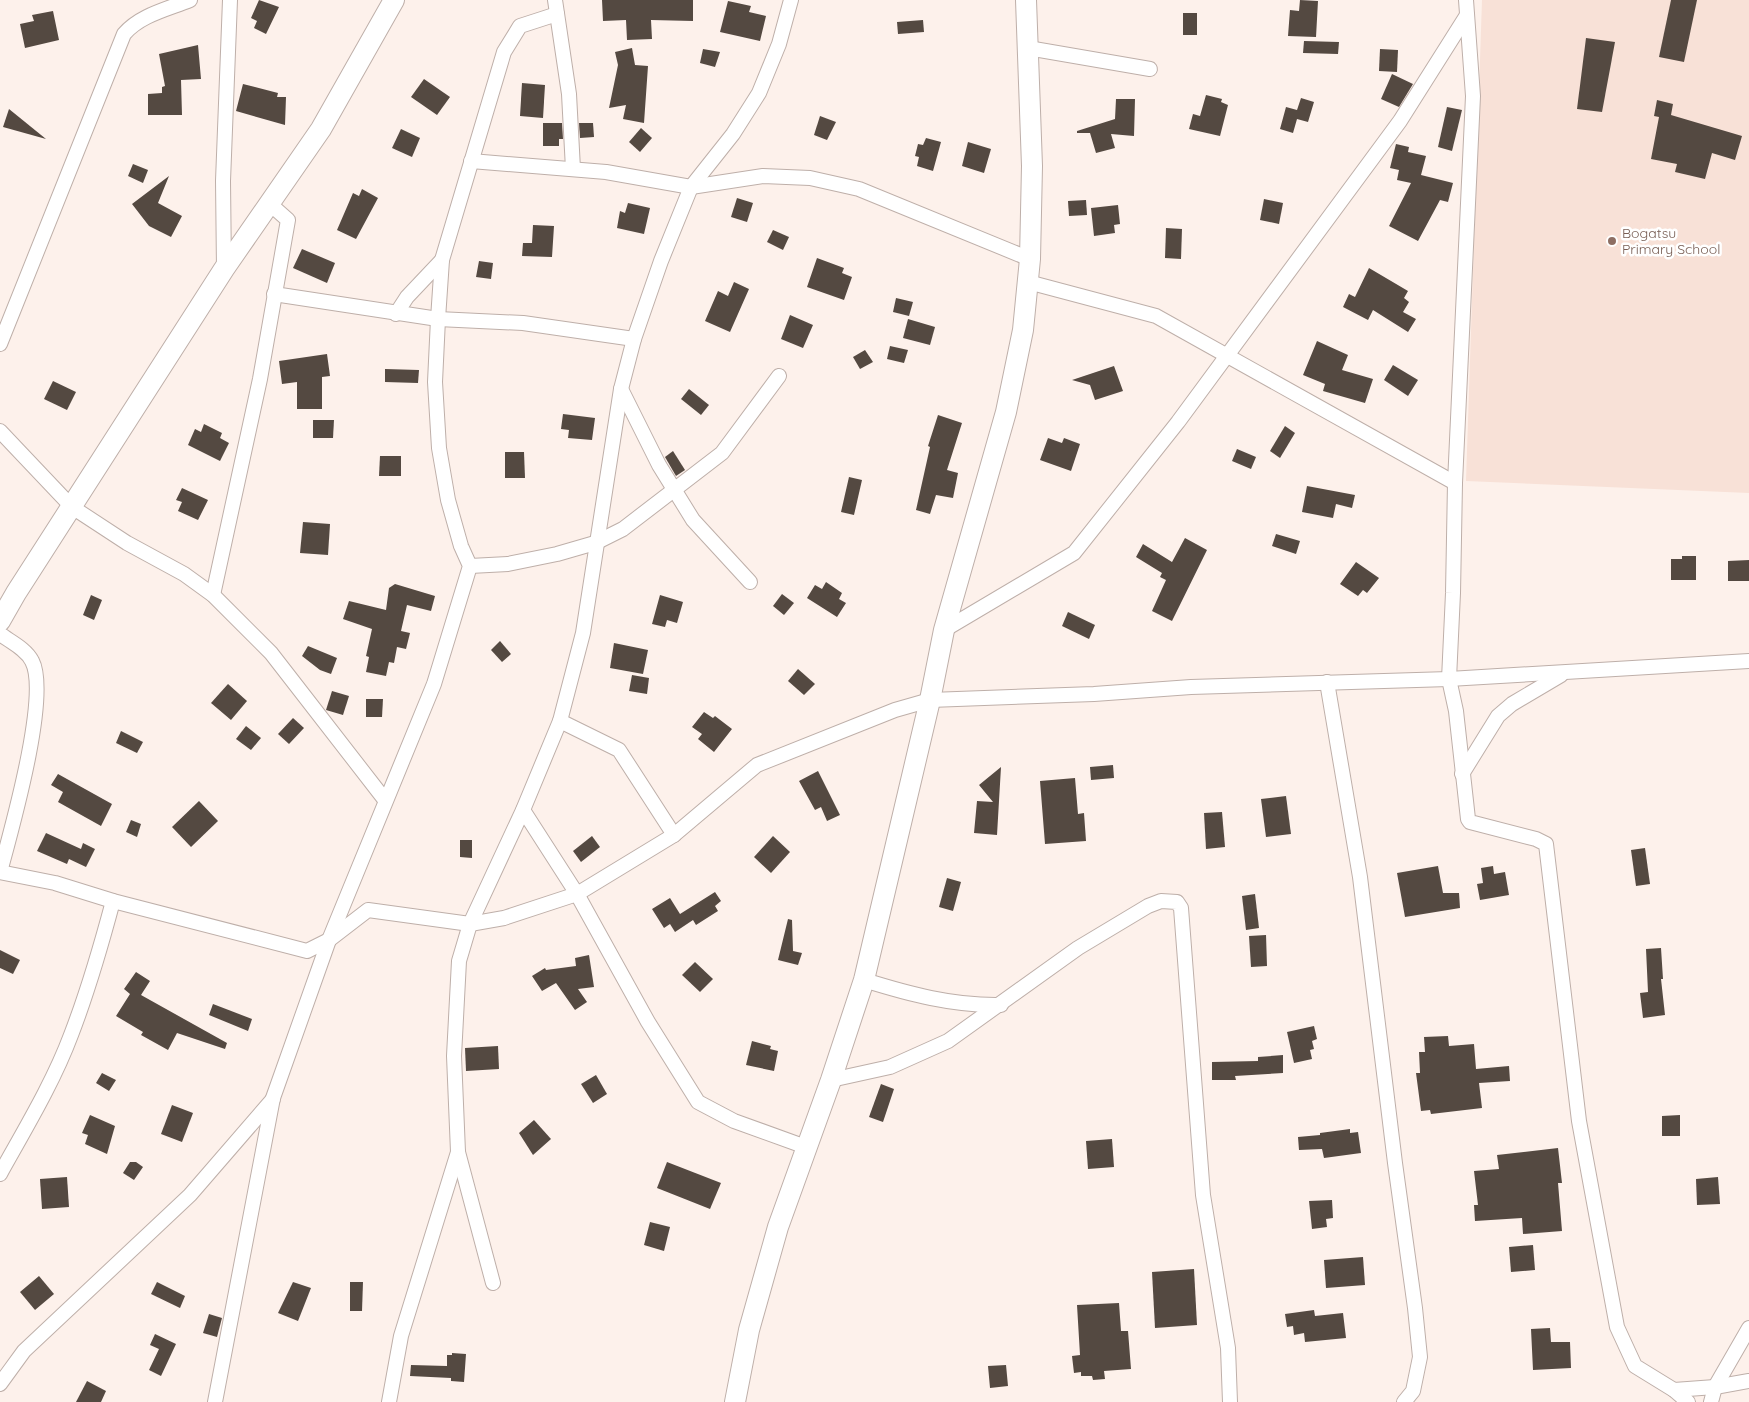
<svg xmlns="http://www.w3.org/2000/svg" width="1749" height="1402" font-family="Quicksand,sans-serif">
<style>
.built{fill:#f8e1d7}
.building{fill:#544941}
.lines{fill:none;stroke-linecap:round;stroke-linejoin:round}
.street-casing{stroke:#beafa9;stroke-width:16}
.secondary-casing{stroke:#beafa9;stroke-width:22}
.street{stroke:#fff;stroke-width:14}
.secondary{stroke:#fff;stroke-width:20}
.education-dot{fill:#8d6e63;stroke:#fff;stroke-width:2}
.labels{text-anchor:middle;dominant-baseline:central;stroke-width:5;stroke-linejoin:round;paint-order:stroke}
.education-label{font-size:14px;fill:#785e54;stroke:#fff;text-anchor:start}
</style>
<rect width="100%" height="100%" fill="#fdf1eb"/>
<polygon class="built" points="1482,0 1749,0 1749,493 1466,481"/>
<g class="building">
<polygon points="259,0 279,7 266,34 254,28 257,21 251,18"/>
<polygon points="602,0 693,0 693,21 651,20 652,39 627,40 626,20 603,21"/>
<polygon points="1300,0 1318,1 1316,37 1288,36 1290,10 1299,11"/>
<polygon points="1671,0 1697,0 1684,62 1659,57"/>
<polygon points="728,1 751,6 749,12 766,16 760,41 720,32"/>
<polygon points="53,11 59,40 25,48 20,24 34,21 32,15"/>
<rect x="1183" y="13" width="14" height="22"/>
<polygon points="923,20 924,32 898,34 897,22"/>
<polygon points="1586,38 1615,42 1602,112 1577,109"/>
<polygon points="1304,41 1339,42 1338,54 1303,53"/>
<polygon points="198,45 201,79 181,80 182,115 148,115 148,94 162,93 162,87 165,86 159,54"/>
<polygon points="632,48 635,65 648,66 644,123 623,119 626,105 609,108 618,65 615,52"/>
<polygon points="703,49 720,52 715,67 700,63"/>
<polygon points="1380,49 1398,50 1397,72 1379,71"/>
<polygon points="1392,74 1413,84 1399,107 1381,99"/>
<polygon points="424,79 450,97 437,115 411,97"/>
<polygon points="522,83 545,85 543,118 520,116"/>
<polygon points="243,84 278,93 277,97 286,97 285,125 236,111"/>
<polygon points="1206,95 1222,99 1221,102 1228,105 1220,136 1189,129 1193,114 1200,116"/>
<polygon points="1301,98 1314,102 1308,122 1297,119 1293,133 1280,129 1286,107 1297,110"/>
<polygon points="1116,99 1135,99 1134,136 1111,134 1115,148 1096,153 1090,133 1077,133 1077,131 1115,119"/>
<polygon points="1657,100 1673,104 1671,115 1742,136 1735,160 1712,153 1705,179 1675,172 1677,164 1651,159 1659,117 1654,116"/>
<polygon points="1447,107 1462,110 1452,151 1438,147"/>
<polygon points="9,109 46,139 3,127"/>
<polygon points="820,116 836,122 827,140 814,135"/>
<polygon points="543,123 562,123 563,139 559,139 559,146 543,146"/>
<polygon points="579,123 593,123 594,137 580,138"/>
<polygon points="641,128 652,138 640,152 629,142"/>
<polygon points="401,129 420,138 412,157 392,148"/>
<polygon points="926,138 941,142 933,171 917,166 919,157 915,156 918,144 923,145"/>
<polygon points="968,142 991,149 984,173 962,166"/>
<polygon points="1396,144 1409,147 1408,152 1426,156 1421,175 1453,183 1448,202 1440,200 1418,241 1389,226 1411,183 1397,180 1399,170 1390,168"/>
<polygon points="133,164 148,170 143,183 128,176"/>
<polygon points="169,176 158,203 182,216 171,237 149,226 132,204"/>
<polygon points="362,189 378,198 356,239 337,230 353,193 359,196"/>
<polygon points="737,198 753,203 747,222 731,217"/>
<polygon points="1264,199 1283,203 1279,224 1260,220"/>
<polygon points="1086,200 1087,215 1069,216 1068,201"/>
<polygon points="628,203 650,208 644,234 617,228 620,211 625,213"/>
<polygon points="1118,205 1120,224 1114,225 1115,233 1094,236 1091,208"/>
<polygon points="533,225 554,226 552,257 522,256 523,243 532,243"/>
<polygon points="1166,228 1182,229 1181,259 1165,258"/>
<polygon points="773,230 789,237 783,250 767,242"/>
<polygon points="302,249 335,263 327,283 293,268"/>
<polygon points="817,258 844,268 842,273 852,277 844,300 807,287"/>
<polygon points="479,261 493,263 491,279 476,277"/>
<polygon points="1369,268 1408,291 1404,298 1409,302 1403,312 1416,319 1408,332 1373,310 1368,320 1343,307 1349,294 1355,297"/>
<polygon points="734,282 749,289 730,332 705,321 718,291 728,296"/>
<polygon points="896,298 913,302 909,316 893,312"/>
<polygon points="790,315 813,325 803,348 781,339"/>
<polygon points="908,319 935,327 930,345 903,338"/>
<polygon points="1317,341 1348,355 1342,370 1373,379 1365,403 1323,391 1325,384 1303,375"/>
<polygon points="890,346 908,350 904,363 887,359"/>
<polygon points="865,350 873,362 860,369 853,357"/>
<polygon points="327,354 330,376 322,377 322,409 297,409 297,382 282,384 279,361"/>
<polygon points="1393,365 1418,380 1408,396 1384,380"/>
<polygon points="1114,366 1123,391 1095,400 1090,385 1072,380"/>
<polygon points="385,369 419,370 418,383 385,382"/>
<polygon points="53,381 76,392 67,410 44,399"/>
<polygon points="689,389 709,405 701,415 681,399"/>
<polygon points="563,414 595,418 592,440 568,438 569,430 561,429"/>
<polygon points="938,415 962,423 947,470 958,473 953,498 936,495 930,514 916,510 930,447 928,446"/>
<polygon points="313,420 334,420 333,438 313,438"/>
<polygon points="204,424 222,433 220,438 229,443 220,461 188,445 195,429 201,432"/>
<polygon points="1285,426 1295,433 1280,458 1270,451"/>
<polygon points="1048,438 1062,443 1064,438 1080,444 1071,471 1040,460"/>
<polygon points="1237,449 1256,457 1251,469 1232,461"/>
<polygon points="673,451 685,470 676,476 665,457"/>
<polygon points="505,452 524,452 525,478 505,478"/>
<polygon points="380,456 401,456 401,476 379,476"/>
<polygon points="849,477 862,480 854,515 841,512"/>
<polygon points="1307,486 1355,495 1352,508 1336,504 1333,518 1302,512"/>
<polygon points="182,488 208,500 198,520 178,511 182,502 176,500"/>
<polygon points="303,522 330,524 328,555 300,553"/>
<polygon points="1276,534 1300,541 1296,554 1272,546"/>
<polygon points="1185,538 1207,550 1172,621 1152,611 1166,580 1160,577 1162,573 1136,557 1143,544 1172,562"/>
<polygon points="1682,556 1696,556 1696,580 1671,580 1671,559 1682,559"/>
<polygon points="1749,560 1749,581 1728,581 1728,561"/>
<polygon points="1356,562 1379,578 1367,593 1363,590 1358,596 1340,584"/>
<polygon points="826,582 842,593 839,599 846,603 837,617 807,598 815,585 822,589"/>
<polygon points="395,584 435,596 431,611 407,605 401,631 410,633 406,649 397,647 394,663 389,662 386,676 366,672 369,657 366,656 372,629 343,619 349,601 386,610 389,588"/>
<polygon points="782,594 794,603 784,615 773,606"/>
<polygon points="91,595 102,600 94,620 83,615"/>
<polygon points="660,595 683,602 677,623 667,620 665,627 652,624"/>
<polygon points="1068,612 1095,625 1089,639 1062,626"/>
<polygon points="500,641 511,654 502,662 491,650"/>
<polygon points="614,643 648,650 643,674 610,668"/>
<polygon points="308,646 337,658 331,674 320,670 302,656"/>
<polygon points="798,669 815,684 804,695 788,681"/>
<polygon points="632,675 649,678 647,694 629,691"/>
<polygon points="228,684 247,701 231,720 211,703"/>
<polygon points="332,691 349,696 343,715 326,710"/>
<polygon points="366,699 383,699 382,717 366,717"/>
<polygon points="704,712 713,718 715,716 732,729 714,752 698,739 702,734 692,727"/>
<polygon points="293,718 304,728 289,744 278,734"/>
<polygon points="246,726 261,738 251,750 236,739"/>
<polygon points="121,731 143,742 137,753 116,743"/>
<polygon points="1113,765 1114,778 1091,780 1090,767"/>
<polygon points="1001,767 997,835 974,833 977,801 993,802 979,785"/>
<polygon points="818,771 840,815 827,821 821,807 815,810 799,781"/>
<polygon points="58,774 112,804 101,826 58,802 63,792 51,785"/>
<polygon points="1075,778 1078,814 1084,813 1086,841 1045,844 1040,781"/>
<polygon points="1286,796 1291,834 1266,837 1261,799"/>
<polygon points="199,801 218,821 191,847 172,827"/>
<polygon points="1222,812 1225,847 1206,849 1204,813"/>
<polygon points="131,820 141,824 137,837 126,832"/>
<polygon points="46,833 81,849 83,843 95,849 86,867 69,859 67,864 37,851"/>
<polygon points="592,836 600,847 581,862 573,851"/>
<polygon points="773,836 790,852 771,873 754,857"/>
<polygon points="460,840 472,840 472,858 460,857"/>
<polygon points="1645,848 1650,884 1636,886 1631,850"/>
<polygon points="1438,866 1443,893 1459,893 1460,908 1405,917 1397,873"/>
<polygon points="1493,866 1494,874 1505,872 1509,895 1480,900 1477,884 1483,883 1481,868"/>
<polygon points="947,878 961,882 953,911 939,907"/>
<polygon points="715,892 721,901 715,906 718,911 696,925 693,920 675,932 670,924 664,928 652,909 670,898 680,914"/>
<polygon points="1255,894 1259,928 1246,930 1242,896"/>
<polygon points="788,919 792,920 793,951 802,953 798,965 778,960"/>
<polygon points="1266,935 1267,966 1251,967 1249,936"/>
<polygon points="1661,948 1663,979 1661,979 1665,1015 1643,1018 1640,993 1648,992 1646,949"/>
<polygon points="0,950 20,960 13,974 0,968"/>
<polygon points="589,955 594,987 578,989 587,1002 575,1010 556,983 542,991 532,976 545,968 546,970 576,966 575,958"/>
<polygon points="695,962 713,979 700,992 682,975"/>
<polygon points="136,972 150,981 141,995 227,1043 225,1049 177,1033 168,1050 141,1035 143,1032 116,1016 130,994 124,989"/>
<polygon points="213,1004 252,1019 248,1031 209,1015"/>
<polygon points="1314,1026 1317,1039 1312,1041 1314,1049 1310,1050 1312,1059 1294,1063 1287,1032"/>
<polygon points="1448,1036 1449,1046 1474,1044 1476,1069 1509,1066 1510,1081 1479,1083 1482,1108 1431,1114 1430,1110 1421,1111 1416,1073 1420,1073 1419,1052 1425,1052 1424,1037"/>
<polygon points="752,1041 771,1046 770,1049 778,1051 774,1071 746,1065"/>
<polygon points="498,1046 499,1069 466,1071 465,1048"/>
<polygon points="1283,1055 1283,1073 1235,1076 1236,1080 1212,1080 1212,1062 1258,1061 1258,1057"/>
<polygon points="102,1073 116,1080 109,1091 96,1083"/>
<polygon points="596,1075 607,1094 593,1103 581,1084"/>
<polygon points="881,1084 894,1089 883,1122 869,1117"/>
<polygon points="172,1105 193,1113 182,1142 161,1134"/>
<polygon points="90,1115 115,1126 107,1154 85,1144 88,1135 82,1133"/>
<polygon points="1680,1115 1680,1136 1662,1136 1662,1116"/>
<polygon points="534,1120 551,1139 533,1155 519,1133"/>
<polygon points="1350,1129 1350,1133 1358,1132 1361,1153 1324,1158 1322,1149 1299,1150 1298,1137 1320,1135 1320,1133"/>
<polygon points="1112,1139 1114,1167 1088,1169 1086,1141"/>
<polygon points="1558,1148 1562,1183 1558,1183 1562,1231 1523,1234 1522,1218 1475,1221 1474,1205 1478,1205 1474,1171 1499,1169 1497,1155"/>
<polygon points="130,1162 136,1162 143,1167 134,1180 123,1173"/>
<polygon points="667,1162 721,1183 710,1209 657,1188"/>
<polygon points="67,1177 69,1207 42,1209 40,1179"/>
<polygon points="1718,1177 1720,1204 1697,1205 1696,1179"/>
<polygon points="1332,1200 1333,1218 1326,1219 1327,1227 1312,1229 1309,1201"/>
<polygon points="650,1222 670,1227 664,1251 644,1245"/>
<polygon points="1533,1245 1535,1270 1511,1272 1509,1247"/>
<polygon points="1363,1257 1365,1285 1326,1288 1324,1260"/>
<polygon points="1194,1269 1197,1325 1155,1328 1152,1272"/>
<polygon points="39,1276 54,1294 35,1310 20,1292"/>
<polygon points="157,1282 185,1296 180,1308 151,1294"/>
<polygon points="293,1282 311,1288 298,1321 278,1313"/>
<polygon points="350,1282 363,1282 362,1311 350,1311"/>
<polygon points="1119,1303 1121,1331 1128,1331 1131,1369 1104,1371 1105,1379 1093,1380 1092,1376 1081,1376 1081,1372 1074,1373 1072,1356 1080,1355 1077,1305"/>
<polygon points="1314,1310 1315,1316 1343,1313 1346,1338 1305,1342 1304,1333 1294,1335 1293,1326 1287,1327 1285,1314"/>
<polygon points="209,1314 222,1318 217,1337 203,1333"/>
<polygon points="1550,1328 1551,1342 1570,1342 1571,1368 1533,1370 1531,1329"/>
<polygon points="155,1334 176,1344 161,1376 149,1370 159,1349 150,1345"/>
<polygon points="452,1353 466,1354 464,1382 451,1381 451,1378 410,1376 411,1365 447,1366 447,1355 452,1355"/>
<polygon points="1006,1365 1008,1386 990,1388 988,1366"/>
<polygon points="87,1381 106,1391 101,1402 76,1402"/>
</g>
<g class="lines">
<g class="street-casing">
<g id="street">
<polyline points="555,0 569,94 573,169"/>
<polyline points="1466,0 1473,96 1455,483 1453,593 1449,679 1456,711 1468,819 1470,822 1536,839 1546,844 1579,1121 1617,1327 1635,1366 1674,1390 1688,1402"/>
<polyline points="1028,48 1150,69"/>
<polyline points="471,161 606,172 691,187 763,176 810,178 859,189 1030,259"/>
<polyline points="224,269 223,181 230,0"/>
<polyline points="1028,282 1156,316 1455,483"/>
<polyline points="274,294 438,319 523,323 634,339"/>
<polyline points="396,314 407,297 442,260"/>
<path d="M0,344L124,34C140,15 168,9 190,0"/>
<polyline points="621,389 659,465 693,520 750,582"/>
<polyline points="0,431 72,507 127,543 184,574 213,595 271,653 385,800"/>
<polyline points="470,566 508,564 557,554 595,543 623,529 722,453 779,376"/>
<polyline points="213,595 260,379 288,220 270,204"/>
<polyline points="944,630 1074,553 1178,422 1400,121 1467,15"/>
<path d="M0,634C11,642 26,649 32,661C50,695 11,831 0,872"/>
<polyline points="1327,682 1360,877 1395,1163 1415,1308 1420,1357 1413,1391 1404,1402"/>
<polyline points="560,721 619,750 674,835"/>
<polyline points="1462,774 1498,716 1512,704 1561,675"/>
<polyline points="523,810 577,894 648,1022 698,1102 734,1121 806,1147"/>
<polyline points="0,872 55,883 113,901 307,951 329,940 368,910 470,924 504,918 577,894 674,835 757,765 895,710 930,700 1094,694 1191,687 1449,679 1749,661"/>
<path d="M864,980C909,994 953,1006 1001,1005"/>
<polyline points="831,1080 890,1067 948,1041 1078,948 1148,906 1161,901 1177,902 1181,908 1203,1195 1228,1348 1230,1402"/>
<polyline points="458,1152 493,1283"/>
<path d="M0,1174C25,1129 53,1083 71,1035C88,991 101,946 113,901"/>
<polyline points="0,1384 24,1351 190,1195 273,1099"/>
<polyline points="1674,1390 1715,1387 1749,1381"/>
<polyline points="215,1402 273,1098 329,940 434,684 470,566 461,546 448,500 439,448 435,382 438,319 442,260 504,52 520,26 557,14"/>
<polyline points="389,1402 401,1336 458,1152 454,1056 459,961 470,924 523,810 560,721 583,633 621,389 634,339 661,261 691,187 733,134 759,93 779,44 791,0"/>
<polyline points="1711,1402 1715,1387 1749,1328"/>
</g>
</g>
<g class="secondary-casing">
<g id="secondary">
<polyline points="0,621 16,593 224,269 321,129 394,0"/>
<polyline points="735,1402 749,1330 778,1227 831,1080 864,980 930,700 944,630 1006,412 1023,330 1030,259 1032,166 1026,0"/>
</g>
</g>
<use href="#street" class="street"/>
<use href="#secondary" class="secondary"/>
</g>
<circle class="education-dot" cx="1612" cy="241" r="5"/>
<g class="labels">
<g class="education-label">
<text x="1622" y="233">Bogatsu<tspan x="1622" dy="16">Primary School</tspan></text>
</g>
</g>
</svg>
